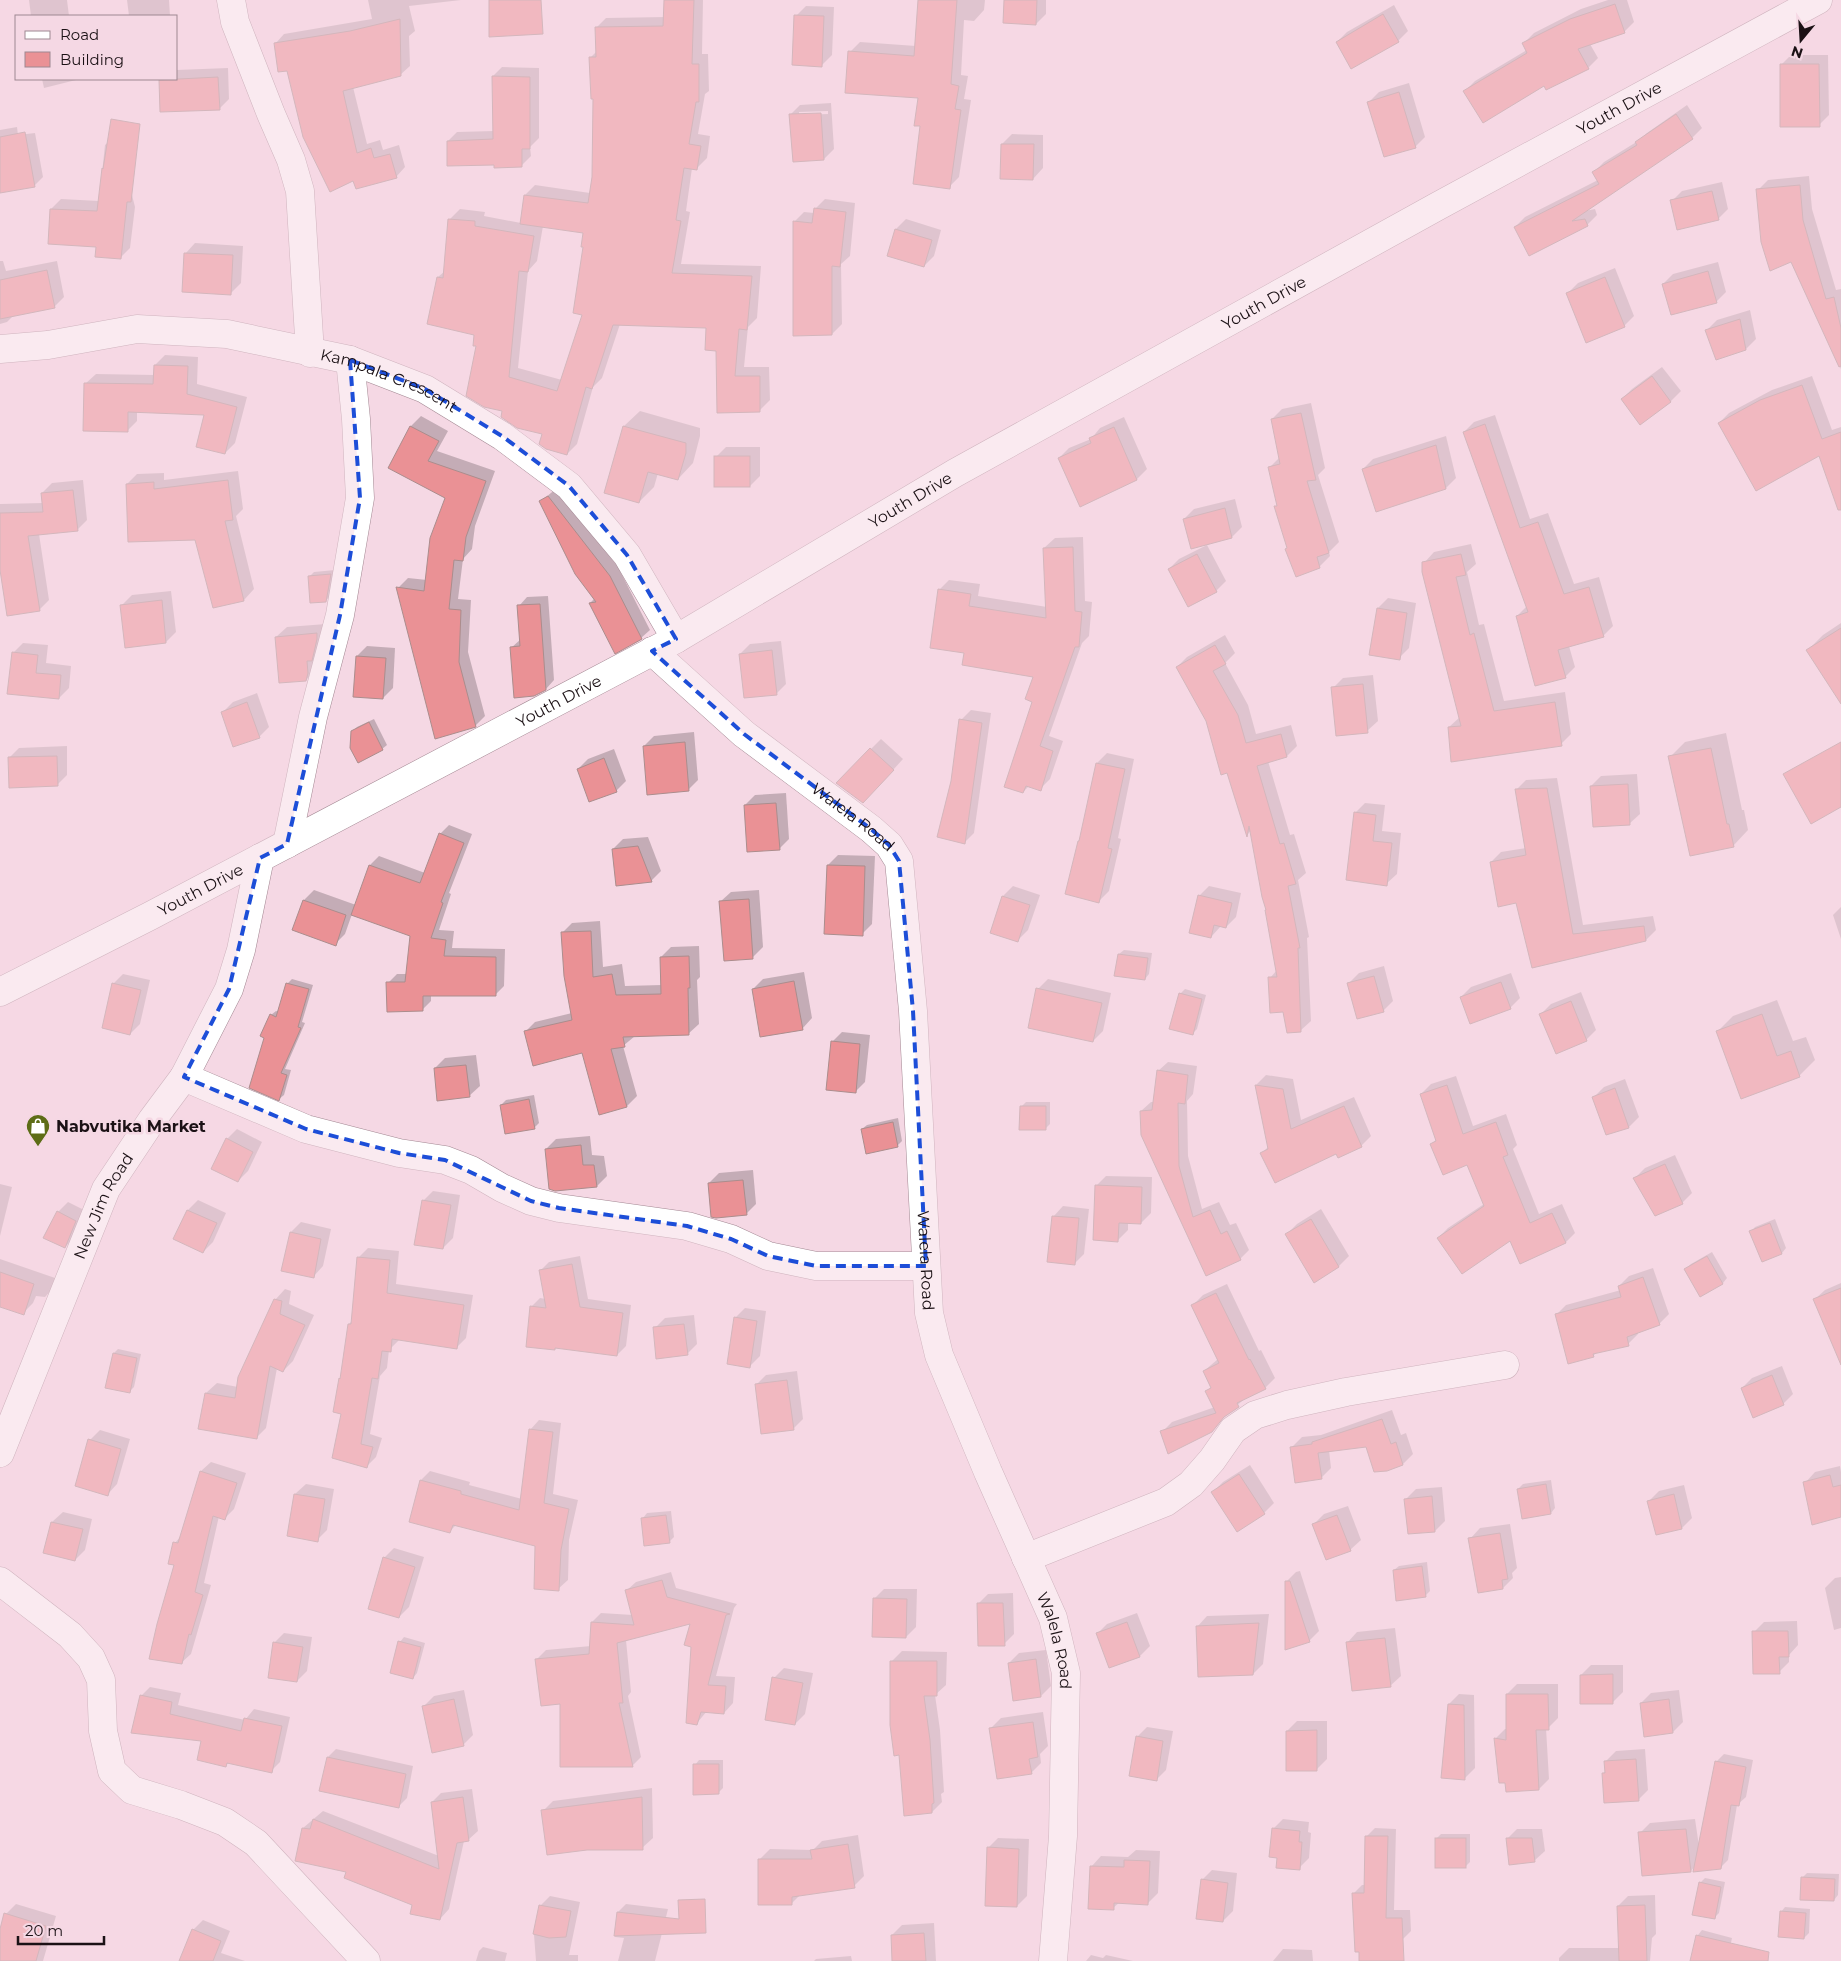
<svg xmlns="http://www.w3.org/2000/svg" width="1841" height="1961" font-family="Montserrat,sans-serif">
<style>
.shadow{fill:#0003;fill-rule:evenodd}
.building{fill:#ea9195;stroke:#ab8d8d}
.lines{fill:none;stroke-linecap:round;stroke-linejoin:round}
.street-casing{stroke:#a38893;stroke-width:29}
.secondary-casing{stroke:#a38893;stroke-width:29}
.street{stroke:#fff;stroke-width:28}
.secondary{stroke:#fff;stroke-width:28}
.marked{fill:none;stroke:#1d4ed8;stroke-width:4;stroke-dasharray:10 6;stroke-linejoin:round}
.labels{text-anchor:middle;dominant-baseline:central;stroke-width:5;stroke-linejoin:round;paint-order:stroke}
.street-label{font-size:16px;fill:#1b1115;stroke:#f5d8e4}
.poi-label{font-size:16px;font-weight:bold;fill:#1b1115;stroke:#f5d8e4;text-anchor:start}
</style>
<rect width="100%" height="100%" fill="#f5d8e4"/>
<g class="shadow">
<polygon points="29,0 67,0 69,16 31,16"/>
<polygon points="127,0 169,0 170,16 129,16"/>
<polygon points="368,0 461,0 409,6 415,31 409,36 410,66 400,75 353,87 367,144 380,140 383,150 399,145 405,167 396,177 354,179 288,70 275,44 284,34 372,19"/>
<path d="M665,0H703L702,54H708L709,91L705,94L698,134L710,136L707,158L697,168H692L686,211L690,212L681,264L761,266L757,318L748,327L744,367H769L770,400L760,410L718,411L717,349L708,327L620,324L602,378L593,387L577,444L567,454L543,434L504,410L478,345L476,334L438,277L445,271L450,219L460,209L485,212L484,216L521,223L525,195L535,185L590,193L593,177L594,98L590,58L597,51L596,28L606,18L665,17ZM543,226L584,232V314L562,380L518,368L528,271L537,261Z"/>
<polygon points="919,0 985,0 984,10 974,21 964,20 961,75 968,76 964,99 971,100 959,177 949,187 922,125 919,97 850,52 860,42 916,46"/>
<polygon points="1005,0 1046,0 1046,14 1036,24"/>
<polygon points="1608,0 1627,0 1634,22 1624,32 1590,44 1598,58 1588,68 1545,85 1465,91 1475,81 1527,50 1524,43 1534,33 1581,9"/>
<polygon points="1394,5 1408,31 1398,41 1352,67 1337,42 1347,32"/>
<polygon points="806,6 834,7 832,55 822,65 796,16"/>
<polygon points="1791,55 1828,55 1829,115 1819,125 1781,65"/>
<polygon points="502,67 539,68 539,138 530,147 531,156 522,165 495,163 448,141 457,132 494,131 493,76"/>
<polygon points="228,68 229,99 219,109 160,80 161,79 176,79 176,70"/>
<polygon points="42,79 80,79 44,88"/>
<polygon points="1409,83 1425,137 1415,147 1369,102 1379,92"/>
<path d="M831,103L834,149L824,159L790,115L800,105ZM828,111V114L799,115V112Z"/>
<polygon points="1687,105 1702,128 1692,138 1585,211 1595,209 1597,215 1587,225 1515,227 1525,217 1598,180 1594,172 1604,162 1638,141 1647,133"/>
<polygon points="17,127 18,135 35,133 43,177 35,185 0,191 0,130"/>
<polygon points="1012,134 1043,135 1043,168 1033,179 1002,144"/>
<polygon points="116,135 117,135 135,207 130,248 120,258 98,246 51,209 61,199 99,201 105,145"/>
<polygon points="1809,176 1812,209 1836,290 1841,289 1841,369 1758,190 1768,180"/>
<polygon points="1722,182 1728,209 1718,219 1672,201 1682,191"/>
<polygon points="825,199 855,203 850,256 841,264 842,324 832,334 794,222 804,212 814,213 815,209"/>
<polygon points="906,219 941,230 934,256 924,266 896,229"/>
<polygon points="195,243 243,246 241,283 231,293 185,254"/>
<polygon points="0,261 3,261 6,271 57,261 64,297 54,307 15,314 7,322 0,324"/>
<polygon points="1718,262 1726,292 1716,302 1663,284 1673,274"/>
<polygon points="1615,268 1634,316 1624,326 1568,293 1578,283"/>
<polygon points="1750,310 1756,339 1746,349 1707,330 1717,320"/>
<polygon points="165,355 198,357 197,384 247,397 235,443 225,453 205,414 137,411 137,421 127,431 85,384 96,374 155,375 155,365"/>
<polygon points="1662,367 1681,391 1671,401 1640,423 1622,399 1632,389"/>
<polygon points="1812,376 1832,430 1841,427 1841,475 1819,455 1719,423 1729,413 1772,390"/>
<polygon points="1311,403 1325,468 1318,475 1339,542 1329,552 1330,556 1320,566 1288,547 1276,507 1278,504 1270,467 1280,457 1272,419 1282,409"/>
<polygon points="640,411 700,428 700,436 693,463 678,479 658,473 654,487 639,502 606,493 624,426"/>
<polygon points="1495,415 1530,519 1548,513 1574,584 1599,577 1613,626 1603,636 1569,646 1575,667 1565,677 1517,616 1527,606 1464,432 1474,422"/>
<polygon points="421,416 448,431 437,451 495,471 475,526 472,549 463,559 458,599 471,600 468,652 485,716 475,726 398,588 408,578 427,580 446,498 390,467 411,426"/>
<polygon points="1124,417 1147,469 1137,479 1080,505 1059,458 1069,448 1091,439 1100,428"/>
<polygon points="1446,436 1456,478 1446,488 1363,469 1373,459"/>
<polygon points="726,447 760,447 760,476 750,486 716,457"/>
<polygon points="238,471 243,509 236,516 254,589 244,600 214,607 196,538 127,484 137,474 164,473 164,480"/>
<polygon points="83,480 87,520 77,530 39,534 49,600 39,610 0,562 0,504 43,503 42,493 52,483"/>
<polygon points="557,488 618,567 650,630 641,638 590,603 595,598 540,502"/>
<polygon points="1235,499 1242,527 1232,537 1184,519 1194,509"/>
<polygon points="1083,537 1085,601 1092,602 1089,636 1082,643 1049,736 1063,741 1050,779 1040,789 1029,786 1023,792 1034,676 965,652 939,590 949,580 980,584 978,596 1047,607 1044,548 1055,538"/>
<polygon points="1471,544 1476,564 1467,572 1479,625 1484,624 1504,701 1565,692 1571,734 1561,744 1449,727 1460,717 1424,563 1434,552"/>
<polygon points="1207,545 1226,581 1216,591 1169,569 1179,559"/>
<polygon points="335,570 331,596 326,600 309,577 314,572"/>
<polygon points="171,591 176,632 166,642 122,605 132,595"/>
<polygon points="548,596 554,680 546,689 511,648 521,639 519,606 527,597"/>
<polygon points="1388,598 1416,603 1409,648 1399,658 1378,608"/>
<polygon points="1841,623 1841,702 1808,650 1823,635"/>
<polygon points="326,624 316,669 306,680 276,637 287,627"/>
<polygon points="1225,635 1235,653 1225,663 1248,705 1256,734 1291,725 1297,746 1287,756 1268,761 1290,835 1294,834 1306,873 1298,880 1309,937 1307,938 1311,1021 1300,1031 1284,1011 1270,978 1277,970 1267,909 1251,830 1248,834 1228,772 1208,720 1177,667 1187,657"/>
<polygon points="781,641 786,684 776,694 740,654 750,644"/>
<polygon points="23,643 48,645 46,663 71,666 69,688 59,698 13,653"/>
<polygon points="367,646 395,648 393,688 383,698 355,696 357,656"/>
<polygon points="1373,675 1378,721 1367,731 1333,688 1343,678"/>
<polygon points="257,693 269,727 259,737 223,712 233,702"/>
<polygon points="971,710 991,713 974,833 964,843 952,781 961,720"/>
<polygon points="374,719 387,745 382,749 352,732 357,727"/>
<polygon points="694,732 698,780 688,790 644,746 654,736"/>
<polygon points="1726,733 1742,810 1744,810 1748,830 1733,846 1670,757 1685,742"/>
<polygon points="881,739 903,759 873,792 871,749"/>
<polygon points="67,746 67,775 57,785 9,758 19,748"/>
<polygon points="614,749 626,781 616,791 578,769 588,759"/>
<polygon points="1107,753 1134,759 1118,838 1121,839 1109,891 1099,901 1097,763"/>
<polygon points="1637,774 1640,814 1629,824 1591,786 1601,776"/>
<polygon points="1557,778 1583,925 1653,916 1656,930 1646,940 1533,967 1517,902 1491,862 1501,852 1526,848 1516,790 1526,780"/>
<polygon points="786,793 789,839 779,849 745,805 755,795"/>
<polygon points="1365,803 1385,805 1382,831 1401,833 1397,874 1386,884 1355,813"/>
<polygon points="449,825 472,834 449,893 451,894 439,930 454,931 452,948 505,949 504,986 495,995 431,994 431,1001 422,1010 388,983 397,974 407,974 411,935 352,914 345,934 335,944 294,930 304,900 314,890 356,905 370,865 379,856 425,873 440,834"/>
<polygon points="648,837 661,871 651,881 613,849 623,839"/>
<polygon points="838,855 875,856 872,924 862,934 828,865"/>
<polygon points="1013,886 1040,895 1028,930 1018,940 1003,896"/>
<polygon points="1209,886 1241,893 1236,917 1226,927 1221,926 1211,937 1199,896"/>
<polygon points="759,890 763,947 753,957 720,902 731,892"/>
<polygon points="1841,907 1841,939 1833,915"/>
<polygon points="600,921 603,967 622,964 625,986 662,985 661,957 671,947 699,946 700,977 697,980 699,1024 688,1034 635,1036 623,1046 637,1096 627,1106 583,1052 525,1032 535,1022 572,1013 562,933 572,923"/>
<polygon points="1124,950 1152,953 1149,974 1145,979 1119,954"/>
<polygon points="1384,966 1393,1001 1383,1011 1349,983 1359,973"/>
<polygon points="804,972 812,1018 802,1029 753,989 763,979"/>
<polygon points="1511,973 1520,998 1510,1008 1461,997 1471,987"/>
<polygon points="123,974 150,980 140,1024 130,1034 113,984"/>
<polygon points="292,979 313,985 302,1022 305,1023 285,1069 291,1070 284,1095 279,1099 271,1015 276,1011 279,1012 287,984"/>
<polygon points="1048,979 1111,993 1103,1031 1093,1041 1038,989"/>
<polygon points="1185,989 1206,995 1197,1029 1192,1034 1180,994"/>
<polygon points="1581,992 1596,1030 1586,1040 1541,1014 1551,1004"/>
<polygon points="1777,1000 1793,1041 1806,1037 1815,1060 1799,1076 1718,1031 1733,1016"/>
<polygon points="842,1032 870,1035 865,1082 855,1092 832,1042"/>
<polygon points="476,1055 480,1086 469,1096 435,1068 445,1058"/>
<polygon points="1168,1062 1197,1066 1193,1094 1187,1101 1188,1156 1202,1209 1219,1202 1230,1225 1236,1223 1249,1250 1240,1259 1206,1275 1141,1111 1151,1102 1155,1102 1158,1071"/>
<polygon points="1266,1075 1293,1079 1301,1120 1354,1097 1371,1136 1361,1146 1337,1153 1262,1153 1269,1146 1256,1085"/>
<polygon points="1456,1076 1473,1126 1506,1114 1517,1145 1513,1149 1539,1214 1562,1204 1575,1233 1566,1242 1520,1262 1510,1240 1438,1238 1448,1228 1484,1204 1467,1163 1431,1144 1437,1139 1421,1094 1431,1084"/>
<polygon points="1625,1079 1639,1117 1629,1127 1607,1134 1594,1097 1604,1087"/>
<polygon points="534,1095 539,1123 534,1128 501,1105 506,1100"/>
<polygon points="1026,1102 1050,1102 1050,1124 1045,1129 1021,1107"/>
<polygon points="898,1118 902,1141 897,1146 862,1129 867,1125"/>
<polygon points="237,1129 262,1142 248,1171 238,1181 227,1139"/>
<polygon points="590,1136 592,1155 604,1156 607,1176 597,1186 546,1149 556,1139"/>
<polygon points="1675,1155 1692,1193 1682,1203 1635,1178 1645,1168"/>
<polygon points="753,1170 756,1204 746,1214 709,1183 719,1173"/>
<polygon points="1106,1176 1152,1177 1151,1213 1141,1223 1128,1222 1128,1230 1118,1240 1096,1186"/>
<polygon points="0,1184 12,1187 0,1236"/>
<polygon points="433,1191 460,1195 453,1238 443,1248 423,1201"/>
<polygon points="198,1200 226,1213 213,1242 203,1252 175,1239 188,1210"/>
<polygon points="68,1202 86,1211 75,1237 65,1247 58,1212"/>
<polygon points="1063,1206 1089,1209 1084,1254 1074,1264 1053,1217"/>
<polygon points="1321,1209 1349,1256 1339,1266 1314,1281 1287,1234 1297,1224"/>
<polygon points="1775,1219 1786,1248 1782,1253 1763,1261 1751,1232 1755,1227"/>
<polygon points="301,1222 331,1229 323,1266 313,1277 291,1232"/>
<polygon points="368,1248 399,1251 396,1284 473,1295 466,1338 457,1347 400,1339 389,1350 387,1368 380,1376 370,1434 382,1438 376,1457 366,1467 343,1413 340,1379 342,1377 349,1324 353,1320 358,1258"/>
<polygon points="1712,1252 1727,1278 1723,1283 1701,1295 1686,1269 1691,1264"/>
<polygon points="580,1256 588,1299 631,1305 626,1346 617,1355 557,1347 555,1349 531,1307 540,1298 546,1299 541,1270 549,1262"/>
<polygon points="0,1259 58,1279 55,1286 45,1297 36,1296 33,1303 23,1313 0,1305"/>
<polygon points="1653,1268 1669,1314 1659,1324 1638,1332 1638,1334 1628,1344 1597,1352 1593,1356 1556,1315 1566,1305 1621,1290 1619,1286 1629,1276"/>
<polygon points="1841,1283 1841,1325 1814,1300 1825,1290"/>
<polygon points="1227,1284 1259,1351 1261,1350 1275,1378 1265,1388 1248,1396 1228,1413 1212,1431 1162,1432 1172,1422 1215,1407 1207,1391 1212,1386 1204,1371 1218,1359 1193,1305 1203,1295"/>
<polygon points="285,1289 291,1291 289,1304 314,1315 293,1361 283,1371 277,1368 266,1428 256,1438 200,1428 206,1393 217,1383 238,1387 275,1300"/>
<polygon points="745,1308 766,1311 760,1356 750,1366 735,1318"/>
<polygon points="694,1315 697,1344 687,1354 655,1328 665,1318"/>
<polygon points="118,1349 141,1354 134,1387 129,1392 114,1353"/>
<polygon points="1782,1366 1793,1394 1783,1404 1742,1388 1752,1378"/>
<polygon points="797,1371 803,1419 793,1429 756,1385 766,1375"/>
<polygon points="1392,1410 1401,1435 1406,1433 1413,1454 1403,1464 1387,1469 1366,1445 1329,1450 1331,1468 1321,1478 1292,1447 1302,1437 1321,1435"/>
<polygon points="539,1420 561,1423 553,1494 578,1500 569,1540 568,1580 558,1589 537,1545 457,1524 450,1531 421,1480 430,1471 470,1482 469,1485 522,1499 530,1430"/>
<polygon points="100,1430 130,1439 117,1484 107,1495 90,1440"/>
<polygon points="211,1462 246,1473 234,1509 225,1518 219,1516 204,1583 211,1585 191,1654 181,1663 175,1543 181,1536 201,1471"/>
<polygon points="1250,1465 1274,1503 1264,1513 1237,1530 1213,1492 1223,1482"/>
<polygon points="1840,1466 1841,1472 1841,1515 1805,1483 1815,1472"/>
<polygon points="1551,1480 1555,1508 1551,1513 1518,1489 1523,1484"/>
<polygon points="306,1484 334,1489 327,1530 317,1540 288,1535 295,1494"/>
<polygon points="1684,1485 1692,1518 1682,1528 1649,1501 1659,1491"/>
<polygon points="1442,1487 1445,1521 1435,1531 1409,1533 1406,1499 1416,1489"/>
<polygon points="1348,1506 1361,1540 1350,1550 1314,1524 1324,1514"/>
<polygon points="671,1511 674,1537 669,1542 643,1518 647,1513"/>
<polygon points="63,1512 92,1519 85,1550 75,1560 45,1552 52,1522"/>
<polygon points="1510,1524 1517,1568 1512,1573 1513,1578 1503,1588 1470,1539 1480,1528"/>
<polygon points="394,1548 424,1557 409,1607 399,1617 384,1558"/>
<polygon points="1427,1562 1430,1591 1425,1596 1394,1570 1399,1566"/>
<polygon points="1300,1571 1319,1631 1309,1641 1286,1582 1296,1572"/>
<polygon points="671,1572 676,1588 737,1604 734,1608 716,1676 735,1677 733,1703 724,1713 707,1711 697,1723 691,1623 626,1640 631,1692 628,1696 641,1757 632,1766 561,1703 536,1660 546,1650 591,1646 592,1622 601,1613 633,1615 626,1591 636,1582"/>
<polygon points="1841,1577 1841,1628 1834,1630 1825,1588 1835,1578"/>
<polygon points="884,1589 917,1589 916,1627 906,1637 874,1599"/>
<polygon points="1013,1593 1014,1634 1004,1644 978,1604 988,1594"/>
<polygon points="1137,1613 1150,1646 1140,1656 1097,1634 1107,1624"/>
<polygon points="1269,1614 1263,1664 1253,1674 1197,1627 1207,1616"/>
<polygon points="1797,1621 1798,1645 1789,1655 1789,1662 1779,1672 1754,1632 1764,1622"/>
<polygon points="1395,1628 1401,1676 1390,1686 1347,1643 1357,1632"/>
<polygon points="284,1633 312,1637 307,1671 297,1681 274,1643"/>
<polygon points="404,1637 425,1643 417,1673 413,1678 400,1642"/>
<polygon points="1046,1650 1051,1686 1041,1696 1009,1663 1019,1653"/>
<polygon points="902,1651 947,1652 946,1685 935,1695 940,1730 944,1792 941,1794 942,1802 932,1812 892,1661"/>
<polygon points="1591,1665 1623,1665 1623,1692 1613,1702 1581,1675"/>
<polygon points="784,1668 813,1673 805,1714 795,1724 774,1678"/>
<polygon points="1517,1684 1558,1684 1558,1718 1548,1728 1546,1728 1549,1779 1539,1789 1495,1739 1505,1729 1508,1729 1507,1694"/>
<polygon points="150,1687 181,1693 178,1705 245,1720 254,1709 290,1717 280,1762 271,1771 229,1762 225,1766 203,1740 141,1696"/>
<polygon points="464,1690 473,1735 463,1745 423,1707 434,1696"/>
<polygon points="1679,1690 1683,1722 1673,1732 1641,1703 1651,1693"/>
<polygon points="1459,1694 1474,1695 1475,1768 1465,1778 1449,1704"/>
<polygon points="1043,1712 1048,1746 1040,1754 1041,1763 1031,1773 991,1728 1001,1718"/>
<polygon points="1297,1721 1327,1721 1327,1759 1317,1769 1287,1731"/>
<polygon points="1147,1727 1173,1731 1166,1770 1156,1780 1137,1737"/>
<polygon points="336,1749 413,1766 407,1798 399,1806 328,1757"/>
<polygon points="1645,1749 1648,1790 1638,1800 1603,1773 1606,1771 1606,1761 1616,1751"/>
<polygon points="1724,1754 1753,1760 1746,1797 1737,1805 1728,1860 1720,1868 1695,1866 1691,1871 1640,1833 1650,1823 1695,1819 1699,1846 1716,1762"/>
<polygon points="699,1760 723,1760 723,1788 718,1793 695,1765"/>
<polygon points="652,1788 653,1838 642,1848 543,1811 553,1801"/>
<polygon points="472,1789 478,1831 468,1840 464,1841 449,1909 440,1919 348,1872 303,1828 323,1811 439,1856 432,1802 441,1793"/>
<polygon points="1283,1819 1309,1822 1308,1832 1311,1833 1309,1858 1299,1868 1278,1857 1273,1829"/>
<polygon points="1375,1828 1396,1829 1394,1910 1410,1910 1411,1931 1403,1939 1353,1894 1362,1885 1366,1885 1367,1836"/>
<polygon points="1517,1829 1542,1829 1545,1851 1534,1861 1507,1839"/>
<polygon points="1441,1834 1470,1834 1470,1862 1465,1867 1436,1839"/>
<polygon points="858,1835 864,1876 854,1886 800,1895 791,1904 760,1859 770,1849 813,1850 822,1841"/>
<polygon points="998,1838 1029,1839 1027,1896 1017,1906 988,1848"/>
<polygon points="1136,1850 1160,1851 1158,1893 1148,1903 1120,1902 1113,1908 1091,1867 1101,1856 1128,1857"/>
<polygon points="1212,1870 1237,1873 1233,1911 1223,1921 1202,1880"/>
<polygon points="1807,1873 1839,1874 1838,1895 1834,1900 1802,1878"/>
<polygon points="1705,1878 1725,1882 1719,1913 1714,1918 1700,1883"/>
<polygon points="1655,1895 1656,1934 1652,1938 1650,1961 1559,1961 1559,1958 1569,1948 1620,1948 1618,1906 1628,1896"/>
<polygon points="550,1896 580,1902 569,1955 578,1955 578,1961 536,1961 534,1935 540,1906"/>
<polygon points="16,1904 56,1916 43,1961 0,1961 0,1933 6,1914"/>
<polygon points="626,1904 668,1909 655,1961 618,1961 624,1938 615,1937 618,1912"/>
<polygon points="1785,1907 1810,1909 1809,1933 1804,1938 1781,1912"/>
<polygon points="203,1920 230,1931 221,1953 245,1961 180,1961 193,1930"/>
<polygon points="934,1923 936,1961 893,1961 892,1935 902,1925"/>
<polygon points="1702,1930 1732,1938 1727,1961 1691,1960 1698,1935"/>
<polygon points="483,1947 507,1953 505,1961 476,1961 479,1951"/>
<polygon points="1283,1949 1312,1950 1313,1961 1273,1961"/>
<polygon points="1091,1955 1103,1958 1106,1955 1133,1961 1086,1961"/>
<polygon points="851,1956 852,1961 814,1961 816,1959"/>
</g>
<g class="building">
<polygon points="489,0 541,0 543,34 489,37"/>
<polygon points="664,0 694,0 692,64 699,64 699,102 696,102 689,144 701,146 697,170 684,168 676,220 681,221 672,273 752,276 747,330 739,329 735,376 760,376 760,412 717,413 716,351 705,350 706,328 613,325 592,389 586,387 567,455 546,449 539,444 542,434 517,428 501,417 502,411 484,407 466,396 476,346 473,346 474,335 427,324 437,277 443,278 448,219 475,221 475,226 534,236 528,272 519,271 509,377 557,391 582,315 573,313 583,247 581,247 583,233 520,224 524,195 588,203 592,177 593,99 591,99 589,57 596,57 595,27 663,26"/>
<polygon points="918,0 957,0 951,84 959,86 955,109 961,110 950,189 913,184 920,126 914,126 918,98 845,93 848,51 914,56"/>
<polygon points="1004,0 1037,0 1036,25 1003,23"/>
<polygon points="1615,4 1625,33 1578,49 1589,69 1546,90 1544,86 1483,123 1463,91 1527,53 1522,43 1570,19"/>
<polygon points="1383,14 1399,42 1351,69 1336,42"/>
<polygon points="794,15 824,16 822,67 792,65"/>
<polygon points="400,19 401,76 343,91 357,153 371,148 374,158 390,154 397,178 356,189 353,181 330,192 303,137 287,71 278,72 274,43 350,31"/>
<polygon points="1780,64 1819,64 1820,127 1780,127"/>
<polygon points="492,76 530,77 530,149 522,149 522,167 494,168 494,165 447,166 447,141 493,139"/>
<polygon points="218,77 220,110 160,112 159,80"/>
<polygon points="1399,92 1416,148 1384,157 1367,102"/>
<polygon points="821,113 824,160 793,162 789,114"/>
<polygon points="1676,114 1693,139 1572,221 1585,219 1588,226 1529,256 1514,227 1599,184 1592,172 1637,145 1635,142"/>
<polygon points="111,119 140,124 131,202 127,202 121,259 95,257 96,247 48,244 50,209 97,211 102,168 103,169"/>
<polygon points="25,132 35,187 0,193 0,137"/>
<polygon points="1001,144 1034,144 1033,180 1000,179"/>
<polygon points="1800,185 1803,220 1826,299 1834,297 1841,328 1841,366 1839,367 1791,262 1770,271 1761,242 1756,189"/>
<polygon points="1712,191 1719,220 1677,230 1670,200"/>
<polygon points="814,208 846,212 840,267 832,266 832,335 793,336 793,221 812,223"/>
<polygon points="895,229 932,240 924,267 887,256"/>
<polygon points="184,253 233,255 231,295 182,292"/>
<polygon points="47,270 55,308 0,319 0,280"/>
<polygon points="1708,271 1717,303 1671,315 1662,284"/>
<polygon points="1605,277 1625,327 1586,343 1566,293"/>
<polygon points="1740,319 1746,350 1716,360 1705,330"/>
<polygon points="154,365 188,366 187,394 237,407 225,454 196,447 204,415 128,412 128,432 83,431 84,383 153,384"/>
<polygon points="1652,376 1671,402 1640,425 1621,399"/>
<polygon points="1802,385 1822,439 1841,432 1841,510 1838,510 1819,456 1756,491 1718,423 1760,400"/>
<polygon points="1301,413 1316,480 1307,481 1329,553 1317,557 1320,568 1296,577 1285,549 1287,548 1274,506 1277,506 1268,467 1280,464 1271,419"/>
<polygon points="1485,424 1520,528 1538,522 1564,594 1589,587 1604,637 1558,650 1566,678 1535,686 1516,616 1528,612 1463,432"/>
<polygon points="410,426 439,441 428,461 486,481 466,537 463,561 454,560 449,609 461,610 459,662 476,727 435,739 396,587 424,591 430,538 445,498 388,468"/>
<polygon points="623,426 686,443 686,453 678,480 648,472 639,503 604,493"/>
<polygon points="1114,427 1137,480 1080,507 1058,458 1091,443 1089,438"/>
<polygon points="1436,445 1446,489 1376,512 1362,469"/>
<rect x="714" y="456" width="36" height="31"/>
<polygon points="228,480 233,520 225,521 244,601 213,608 195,540 128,542 126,484 154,482 154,489"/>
<polygon points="73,490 78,531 28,536 40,611 7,616 0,570 0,513 43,512 41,493"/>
<polygon points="548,496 610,576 642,639 615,654 589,603 596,602 575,574 539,501"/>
<polygon points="1225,508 1232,538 1191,549 1183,519"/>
<polygon points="1073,547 1075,611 1082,612 1079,647 1075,647 1040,746 1053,751 1041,791 1026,786 1023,793 1004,787 1032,702 1025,699 1033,677 962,665 964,653 930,648 938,589 971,594 969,606 1046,618 1043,548"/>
<polygon points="1197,554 1217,592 1188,607 1168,569"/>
<polygon points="1461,554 1466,575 1456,577 1470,635 1474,633 1494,711 1555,702 1562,746 1451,762 1448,727 1461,726 1422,572 1422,562"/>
<polygon points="331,574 326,602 310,603 308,576"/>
<polygon points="162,600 166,643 125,648 120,605"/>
<polygon points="540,604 546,690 534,696 514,698 510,647 520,646 517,605"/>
<polygon points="1377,608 1407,613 1400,660 1369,655"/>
<polygon points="1841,628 1841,704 1806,650"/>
<polygon points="317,633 317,639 312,661 307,661 308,673 306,681 279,683 275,637"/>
<polygon points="1215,645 1226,664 1213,671 1238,715 1246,743 1281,734 1287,757 1257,766 1280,844 1284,843 1296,884 1288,886 1300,948 1298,948 1301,1032 1287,1033 1283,1012 1270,1013 1268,977 1277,977 1265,910 1266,910 1262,897 1249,826 1247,837 1227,773 1221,775 1206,721 1176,667"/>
<polygon points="772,650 777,695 744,698 739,654"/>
<polygon points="12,652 38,655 36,673 61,675 59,699 7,694"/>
<polygon points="356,656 386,658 383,699 353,697"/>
<polygon points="1363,684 1368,733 1336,736 1331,687"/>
<polygon points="247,702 260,738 233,747 221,712"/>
<polygon points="959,719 982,723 965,844 937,837 951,781"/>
<polygon points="369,722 383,750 358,763 350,748 351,731"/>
<polygon points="685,742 689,791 647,795 643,746"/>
<polygon points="1841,742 1841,807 1811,824 1783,774"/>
<polygon points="870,748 894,770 863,803 836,783"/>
<polygon points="1711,748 1727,824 1729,824 1734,847 1690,856 1668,756"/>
<polygon points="57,756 58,786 9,788 8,757"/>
<polygon points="604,758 617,792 589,802 577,769"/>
<polygon points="1096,763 1125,769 1108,848 1112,849 1099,903 1065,894 1078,841 1079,841"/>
<polygon points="1628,784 1630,825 1593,827 1590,786"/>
<polygon points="1547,788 1573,934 1644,926 1646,941 1532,968 1516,903 1498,907 1490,862 1526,855 1515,789"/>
<polygon points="776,803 780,850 747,852 744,805"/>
<polygon points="1354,812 1376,815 1373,841 1392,843 1387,886 1346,880"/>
<polygon points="439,833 464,843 441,902 443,903 431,938 446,940 444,956 496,957 496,996 423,996 423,1011 387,1012 386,982 405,982 410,936 351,915 369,865 420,883"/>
<polygon points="638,846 652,882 616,886 612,849"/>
<polygon points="827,865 865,866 863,936 824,934"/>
<polygon points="1198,895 1232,903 1226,928 1214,925 1211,938 1189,933"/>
<polygon points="1002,896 1030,905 1018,942 990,933"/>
<polygon points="749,899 753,959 724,961 719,901"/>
<polygon points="303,900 346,915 336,946 292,930"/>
<polygon points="591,931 593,977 612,974 616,995 661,994 660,957 689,956 690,988 688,988 689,1035 623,1037 625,1047 611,1049 627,1107 599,1115 582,1053 533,1066 524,1031 572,1020 564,976 561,932"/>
<polygon points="1118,954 1148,958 1145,980 1114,976"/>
<polygon points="1374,976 1384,1012 1357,1019 1347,983"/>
<polygon points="794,981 803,1030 760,1037 752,989"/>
<polygon points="1501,982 1511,1009 1470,1024 1460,997"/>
<polygon points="112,983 141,990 130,1035 102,1028"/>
<polygon points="286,983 309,989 298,1027 301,1028 281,1073 287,1075 279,1101 249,1088 264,1038 260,1036 270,1014 276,1017"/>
<polygon points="1036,988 1102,1003 1093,1042 1028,1028"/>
<polygon points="1179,993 1202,999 1193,1035 1169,1029"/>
<polygon points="1571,1001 1587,1041 1556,1054 1539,1014"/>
<polygon points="1762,1014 1777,1056 1791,1051 1800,1077 1741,1099 1716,1031"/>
<polygon points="831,1041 860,1044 856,1093 826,1090"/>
<polygon points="466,1065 470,1097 437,1101 434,1068"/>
<polygon points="1157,1070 1188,1075 1185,1104 1178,1103 1179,1166 1193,1217 1210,1210 1221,1234 1227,1231 1241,1260 1206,1276 1141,1135 1140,1111 1152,1110"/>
<polygon points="1255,1085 1283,1089 1291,1129 1344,1106 1362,1147 1338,1158 1336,1154 1275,1183 1260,1153 1268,1149"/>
<polygon points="1447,1085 1463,1134 1496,1122 1508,1155 1503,1157 1530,1223 1552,1213 1566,1243 1520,1264 1510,1241 1462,1274 1437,1238 1484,1206 1467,1165 1443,1175 1430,1144 1436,1141 1420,1094"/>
<polygon points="1615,1088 1629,1128 1606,1135 1592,1097"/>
<polygon points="529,1099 535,1129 505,1134 500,1105"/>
<polygon points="1020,1106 1046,1106 1046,1130 1019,1130"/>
<polygon points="893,1122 898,1147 866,1154 861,1129"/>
<polygon points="226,1138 253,1152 238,1182 211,1169"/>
<polygon points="581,1145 583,1165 594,1165 597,1187 555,1191 549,1189 545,1149"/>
<polygon points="1665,1164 1683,1204 1655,1216 1633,1178"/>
<polygon points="743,1180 747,1215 716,1218 711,1217 708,1183"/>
<polygon points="1095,1185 1142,1187 1141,1224 1119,1223 1118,1242 1093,1240"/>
<polygon points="422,1200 451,1205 443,1249 414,1245"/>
<polygon points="187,1210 217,1223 203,1253 173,1239"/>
<polygon points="57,1211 76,1221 65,1248 43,1238"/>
<polygon points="1052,1216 1079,1218 1075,1265 1047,1262"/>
<polygon points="1311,1219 1339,1267 1314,1283 1285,1234"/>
<polygon points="1770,1223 1782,1254 1762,1262 1749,1231"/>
<polygon points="290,1232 321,1239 314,1278 281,1271"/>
<polygon points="1707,1256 1723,1284 1700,1297 1684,1269"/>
<polygon points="357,1257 390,1260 387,1293 464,1305 457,1349 392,1339 391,1352 382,1351 378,1379 372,1378 361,1444 373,1447 367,1468 332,1458 341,1414 333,1412 339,1378 340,1379 348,1324 351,1324"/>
<polygon points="572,1264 580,1307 623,1313 617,1356 555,1348 555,1350 526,1347 530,1306 546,1308 539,1270"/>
<polygon points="0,1272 34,1284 24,1315 0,1307"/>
<polygon points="1643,1277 1660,1325 1627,1337 1629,1346 1593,1354 1594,1357 1568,1364 1555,1314 1621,1297 1618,1286"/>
<polygon points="1841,1288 1841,1365 1813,1299"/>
<polygon points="1216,1293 1249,1360 1250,1359 1266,1389 1237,1403 1239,1407 1224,1417 1212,1432 1168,1454 1160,1431 1216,1413 1205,1391 1211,1388 1203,1371 1219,1363 1191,1305"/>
<polygon points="274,1299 282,1301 280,1314 305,1325 283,1372 270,1366 257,1439 198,1429 205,1393 235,1398 238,1377"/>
<polygon points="734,1317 757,1321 750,1368 727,1364"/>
<polygon points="684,1324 688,1355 656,1359 653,1327"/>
<polygon points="113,1353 137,1358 130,1393 105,1388"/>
<polygon points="1772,1375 1784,1405 1753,1418 1741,1388"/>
<polygon points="787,1380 794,1430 761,1434 755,1384"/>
<polygon points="1382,1419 1391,1444 1396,1442 1403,1465 1387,1471 1374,1472 1366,1447 1318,1453 1322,1479 1295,1483 1290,1447 1312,1444 1312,1442"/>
<polygon points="529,1429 553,1432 544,1503 569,1509 561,1550 559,1591 534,1589 535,1546 453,1525 450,1533 409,1522 420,1480 461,1491 461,1494 519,1510"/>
<polygon points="88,1439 121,1449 108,1496 75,1486"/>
<polygon points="200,1471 237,1483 225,1520 213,1516 195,1592 203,1595 191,1635 189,1634 182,1664 149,1659 157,1624 174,1565 168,1564 173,1542 178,1543"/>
<polygon points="1239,1474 1265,1514 1237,1532 1211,1492"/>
<polygon points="1830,1475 1833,1487 1841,1485 1841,1517 1812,1525 1803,1482"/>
<polygon points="1546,1484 1551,1514 1522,1519 1517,1489"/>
<polygon points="294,1494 325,1499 318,1542 287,1536"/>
<polygon points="1674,1494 1682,1529 1656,1535 1647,1501"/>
<polygon points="1432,1496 1435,1532 1408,1534 1404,1499"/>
<polygon points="666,1515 670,1543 644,1546 641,1518"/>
<polygon points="1337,1515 1351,1551 1326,1560 1312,1524"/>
<polygon points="51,1522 83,1529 75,1561 43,1553"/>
<polygon points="1500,1533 1508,1579 1502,1580 1503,1589 1478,1593 1468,1538"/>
<polygon points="383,1557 415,1567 399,1618 368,1609"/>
<polygon points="1422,1566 1426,1597 1396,1601 1393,1570"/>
<polygon points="662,1580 667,1597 730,1614 726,1615 708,1685 726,1686 724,1714 701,1712 697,1725 686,1723 691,1647 684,1645 690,1624 617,1643 623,1703 619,1703 633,1767 560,1767 560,1704 541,1706 535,1659 589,1654 591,1622 634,1625 625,1590"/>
<polygon points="1285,1581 1290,1581 1310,1642 1285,1650"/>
<polygon points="873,1598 907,1599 906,1638 872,1637"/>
<polygon points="977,1603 1003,1603 1005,1646 978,1646"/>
<polygon points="1127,1622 1140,1657 1109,1668 1096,1633"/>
<polygon points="1259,1623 1253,1675 1198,1677 1196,1626"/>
<polygon points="1752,1631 1788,1631 1789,1657 1779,1657 1780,1674 1753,1674"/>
<polygon points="1385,1638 1391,1687 1352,1691 1346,1642"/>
<polygon points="398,1641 421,1647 413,1679 390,1673"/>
<polygon points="273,1642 303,1647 297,1682 268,1678"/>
<polygon points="1036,1659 1041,1697 1013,1701 1008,1663"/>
<polygon points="890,1661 937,1661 937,1696 924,1696 930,1740 934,1803 932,1804 932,1813 904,1816 899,1755 894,1756 890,1725"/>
<polygon points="1613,1674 1613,1704 1580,1704 1580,1675"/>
<polygon points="772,1677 803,1683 795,1725 765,1720"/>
<polygon points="1506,1694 1548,1694 1549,1730 1536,1730 1539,1790 1506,1792 1505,1783 1499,1783 1494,1738 1506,1740"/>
<polygon points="140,1695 172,1702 170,1714 241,1731 244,1718 282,1726 272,1773 227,1763 226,1767 197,1760 201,1741 131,1733"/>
<polygon points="454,1699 464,1746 432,1753 422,1706"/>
<polygon points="1669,1699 1673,1733 1644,1737 1640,1703"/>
<polygon points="1448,1704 1464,1705 1465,1780 1441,1778"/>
<polygon points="1033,1722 1038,1757 1029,1759 1032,1774 997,1779 989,1728"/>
<polygon points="1317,1730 1317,1771 1286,1771 1286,1731"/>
<polygon points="1136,1736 1163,1741 1157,1781 1129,1776"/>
<polygon points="327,1757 406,1774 399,1808 319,1791"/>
<polygon points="1636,1759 1639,1801 1604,1803 1602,1773 1605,1773 1604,1761"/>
<polygon points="1715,1761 1746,1767 1739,1806 1731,1805 1721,1869 1693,1872"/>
<polygon points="693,1764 719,1764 719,1794 693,1795"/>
<polygon points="463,1797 469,1841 457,1843 440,1920 410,1914 412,1905 344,1878 346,1872 295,1861 302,1828 310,1829 313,1819 439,1869 431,1802"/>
<polygon points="642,1797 643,1850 587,1850 547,1855 541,1810"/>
<polygon points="1272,1828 1300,1831 1299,1842 1302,1842 1300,1870 1276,1868 1277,1858 1269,1857"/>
<polygon points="1686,1829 1691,1872 1642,1876 1638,1832"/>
<polygon points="1365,1836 1388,1836 1386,1918 1402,1918 1404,1961 1359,1961 1359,1952 1355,1952 1352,1893 1364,1893"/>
<rect x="1435" y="1838" width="31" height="30"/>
<polygon points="1506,1838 1532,1838 1535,1862 1509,1865"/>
<polygon points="848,1844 855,1888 792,1897 792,1905 758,1905 758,1859 812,1859 810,1850"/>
<polygon points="987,1847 1019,1849 1017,1907 985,1906"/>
<polygon points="1124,1860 1150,1861 1148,1905 1114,1903 1114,1910 1088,1909 1090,1866 1124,1867"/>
<polygon points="1801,1877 1835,1879 1834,1901 1800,1900"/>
<polygon points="1201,1879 1228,1883 1223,1922 1196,1919"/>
<polygon points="1699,1882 1721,1887 1715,1919 1692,1915"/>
<polygon points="705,1899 706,1933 614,1936 617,1912 679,1919 678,1900"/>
<polygon points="539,1905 571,1911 566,1937 549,1938 533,1934"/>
<polygon points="1645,1905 1647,1961 1619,1961 1617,1906"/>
<polygon points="1780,1911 1806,1913 1804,1939 1778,1937"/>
<polygon points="4,1913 46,1926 36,1961 0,1961 0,1929"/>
<polygon points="192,1929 221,1941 213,1961 179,1961"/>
<polygon points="924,1933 926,1961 892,1961 891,1935"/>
<polygon points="1696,1935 1769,1952 1768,1961 1690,1961"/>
</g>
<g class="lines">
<g class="street-casing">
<g id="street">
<polyline points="231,0 235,22 271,114 291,160 300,191 310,353"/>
<path id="s1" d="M0,349L48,345L137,329L227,334L350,360L425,389L502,436L569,486L627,555L676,639"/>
<path id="s2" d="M652,651L744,734L871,829L889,845L899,861L913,1011L929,1313L939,1355L988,1472L1053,1618L1066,1673L1063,1836L1053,1961"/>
<polyline points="287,844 313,717 340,615 360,498 356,419 350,360"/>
<polyline points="184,1077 306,1129 399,1153 445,1160 471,1170 502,1188 531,1201 559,1208 687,1226 731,1239 768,1256 816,1266 926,1266"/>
<path id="s3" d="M0,1453L106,1189L152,1120L184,1077L229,989L241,950L260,858"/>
<polyline points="1026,1558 1166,1502 1191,1484 1212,1460 1233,1430 1255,1415 1287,1405 1346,1392 1505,1365"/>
<polyline points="0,1581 70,1635 91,1658 101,1680 103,1731 112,1771 132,1790 181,1805 225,1822 256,1843 366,1961"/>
</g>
</g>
<g class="secondary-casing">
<g id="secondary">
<path id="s4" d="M0,992L150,916L676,639L955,473L1438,206L1818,0"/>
</g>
</g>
<use href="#street" class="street"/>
<use href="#secondary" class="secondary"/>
</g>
<path d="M0 0H1841V1961H0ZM350,360L425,389L502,436L569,486L627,555L676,639L652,651L744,734L871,829L889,845L899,861L913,1011L926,1266H816L768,1256L731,1239L687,1226L559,1208L531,1201L445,1160L399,1153L306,1129L184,1077L229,989L260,858L287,844L340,615L360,498Z" fill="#f5d8e4" fill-opacity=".55" fill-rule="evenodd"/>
<path class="marked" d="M350,360L425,389L502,436L569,486L627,555L676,639L652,651L744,734L871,829L889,845L899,861L913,1011L926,1266H816L768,1256L731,1239L687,1226L559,1208L531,1201L445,1160L399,1153L306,1129L184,1077L229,989L260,858L287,844L340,615L360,498Z"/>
<defs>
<g id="shop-pin" transform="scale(1.25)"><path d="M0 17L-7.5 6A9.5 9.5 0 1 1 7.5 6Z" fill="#5d6c16" stroke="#f5d8e4"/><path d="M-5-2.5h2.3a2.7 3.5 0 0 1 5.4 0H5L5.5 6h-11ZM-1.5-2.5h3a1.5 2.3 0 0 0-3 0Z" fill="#fff"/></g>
</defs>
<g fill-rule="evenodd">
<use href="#shop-pin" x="38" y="1126"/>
</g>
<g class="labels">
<g class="street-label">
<text stroke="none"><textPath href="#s4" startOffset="1845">Youth Drive</textPath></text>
<text stroke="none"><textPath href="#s4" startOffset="1440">Youth Drive</textPath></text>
<text stroke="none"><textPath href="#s1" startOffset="398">Kampala Crescent</textPath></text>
<text stroke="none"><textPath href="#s4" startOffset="1035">Youth Drive</textPath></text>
<text stroke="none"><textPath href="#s4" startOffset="630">Youth Drive</textPath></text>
<text stroke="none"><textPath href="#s2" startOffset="261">Walela Road</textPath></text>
<text stroke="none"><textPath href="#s4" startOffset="225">Youth Drive</textPath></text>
<text stroke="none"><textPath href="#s3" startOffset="268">New Jim Road</textPath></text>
<text stroke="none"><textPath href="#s2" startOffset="726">Walela Road</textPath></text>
<text stroke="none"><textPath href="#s2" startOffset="1131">Walela Road</textPath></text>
</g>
<g class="poi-label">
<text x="56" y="1126">Nabvutika Market</text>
</g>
</g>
<rect x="15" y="15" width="162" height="65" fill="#f5d8e4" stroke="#9e8891"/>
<rect x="25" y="31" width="25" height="8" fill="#ffffff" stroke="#9e8891"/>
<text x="60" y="40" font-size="15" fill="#1b1115">Road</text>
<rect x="25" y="52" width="25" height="15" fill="#ea9195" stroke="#9e8891"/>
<text x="60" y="65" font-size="15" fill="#1b1115">Building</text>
<g transform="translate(1801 40) rotate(198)" stroke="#f5d8e4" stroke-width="4" paint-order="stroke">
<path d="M0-4L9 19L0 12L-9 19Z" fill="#1b1115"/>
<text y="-8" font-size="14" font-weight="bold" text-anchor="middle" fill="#1b1115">N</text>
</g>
<path d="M18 1936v8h86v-8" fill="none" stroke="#1b1115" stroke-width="2.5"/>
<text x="25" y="1936" font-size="15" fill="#1b1115" stroke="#f5d8e4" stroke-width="4" paint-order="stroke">20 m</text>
</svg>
